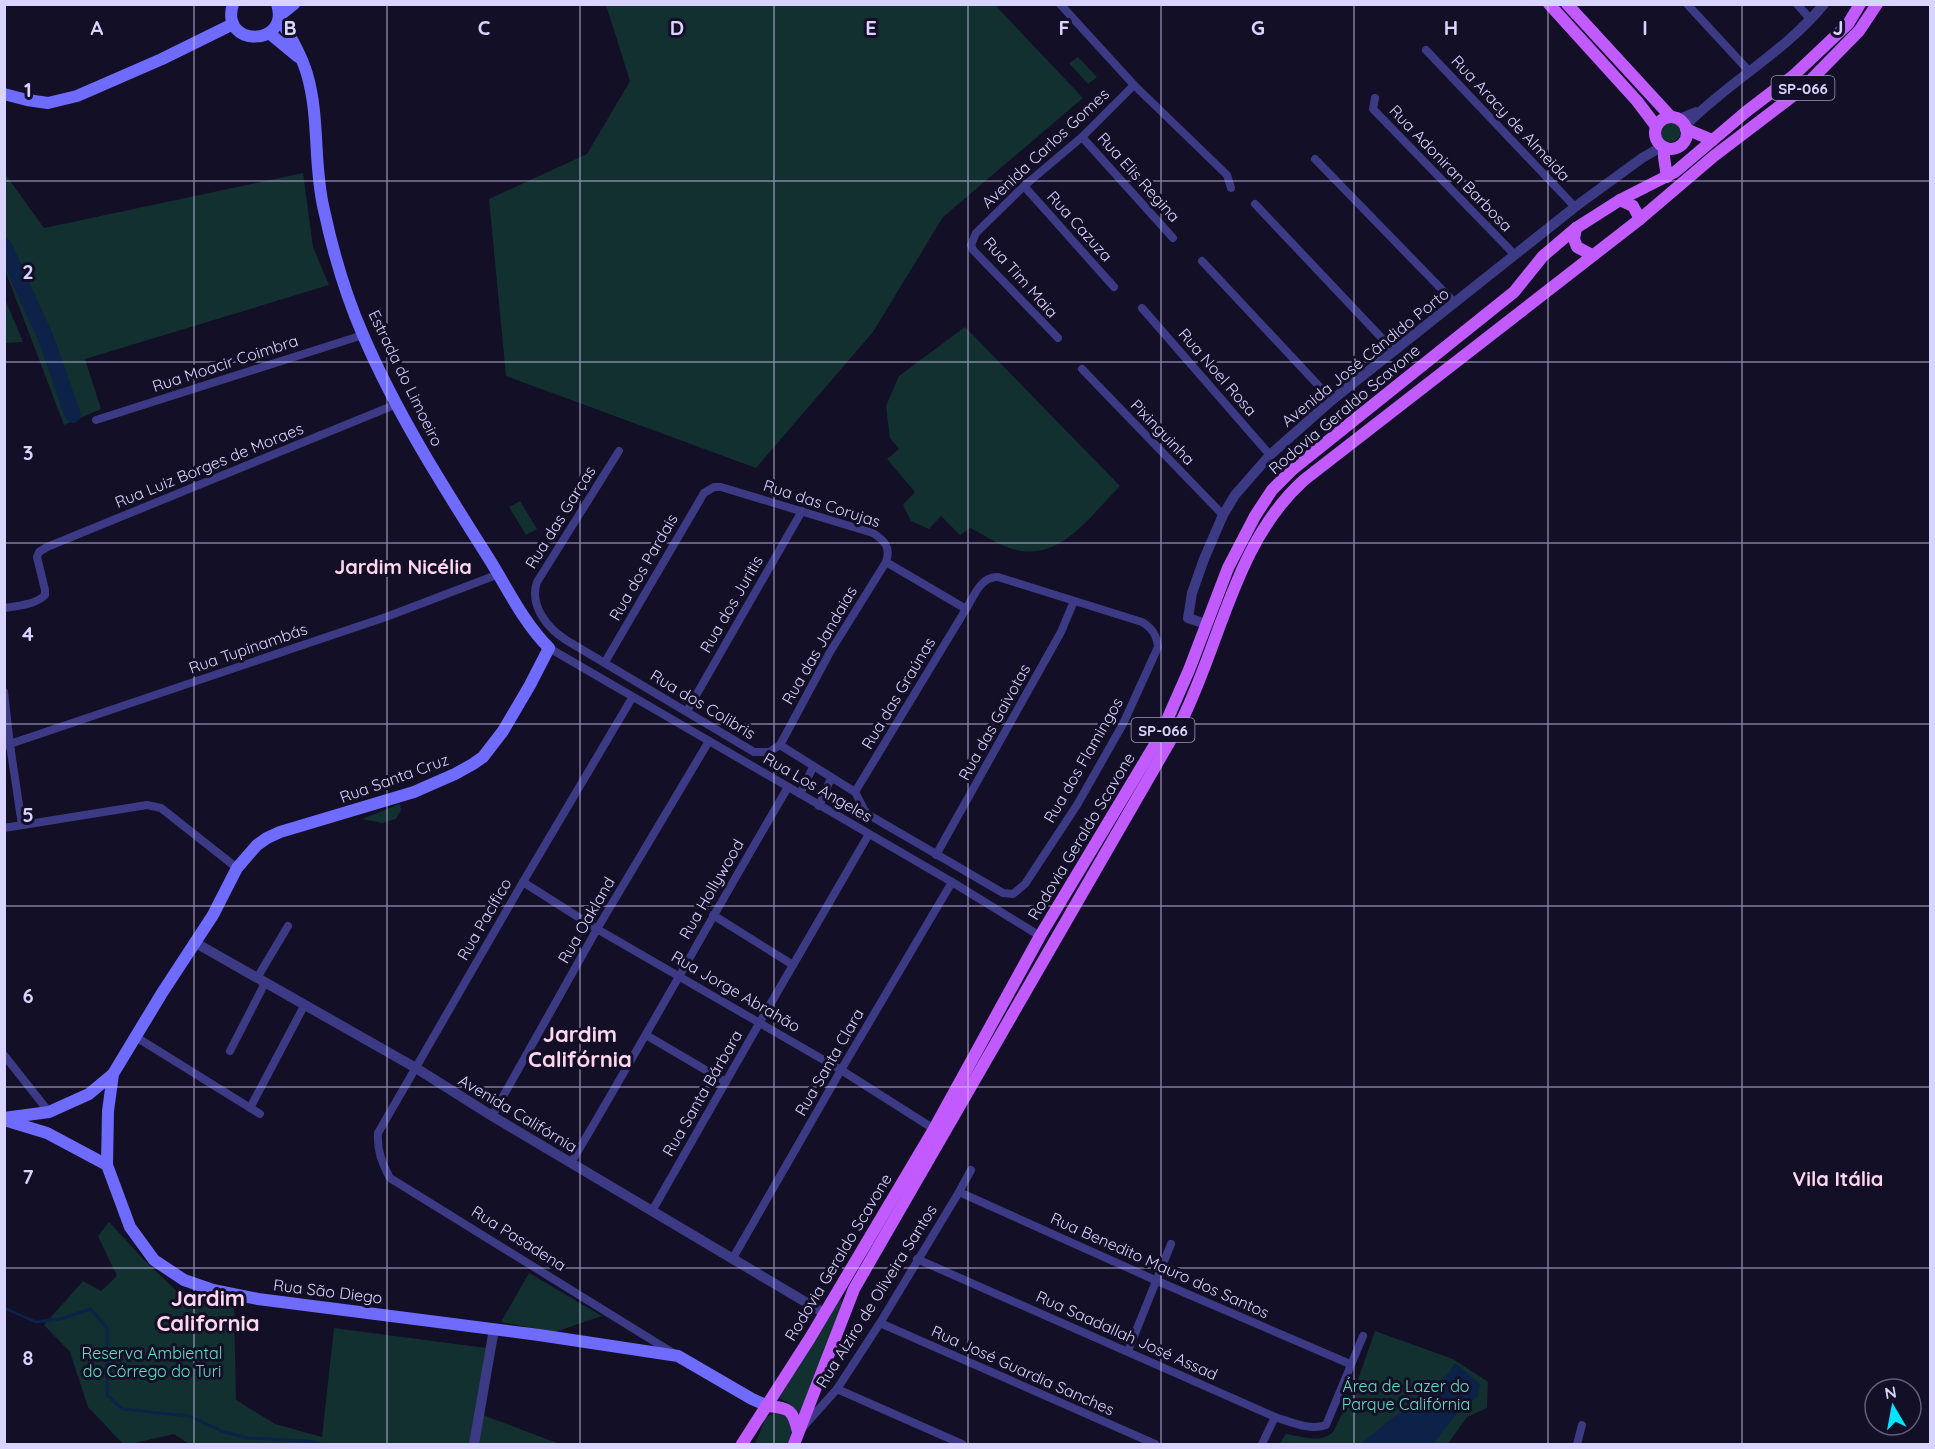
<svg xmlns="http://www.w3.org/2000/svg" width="1935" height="1449" font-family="Quicksand,sans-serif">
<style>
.green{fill:#12302f}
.water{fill:#0c2248}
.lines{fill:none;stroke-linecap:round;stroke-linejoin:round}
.stream{stroke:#0c2248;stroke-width:3}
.river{stroke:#0c2248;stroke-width:16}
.minor{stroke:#3d3a85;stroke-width:8}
.tertiary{stroke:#3d3a85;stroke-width:10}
.secondary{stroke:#6f6bff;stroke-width:12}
.primary{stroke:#c25bff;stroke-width:12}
.grid{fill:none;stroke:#d9d4ff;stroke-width:1.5;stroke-opacity:0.55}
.labels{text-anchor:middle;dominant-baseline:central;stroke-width:6;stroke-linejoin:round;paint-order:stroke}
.shield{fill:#130f26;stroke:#9e99be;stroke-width:1.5}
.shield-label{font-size:15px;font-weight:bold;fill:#d9d4ff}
.street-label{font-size:16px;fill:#d9d4ff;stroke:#130f26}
.park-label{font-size:16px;fill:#5fe0c0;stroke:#130f26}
.quarter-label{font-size:20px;font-weight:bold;fill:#ffd6f0;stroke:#130f26}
.district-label{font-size:22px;font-weight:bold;fill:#ffd6f0;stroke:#130f26}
.grid-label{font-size:20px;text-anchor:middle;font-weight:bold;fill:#d9d4ff;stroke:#130f26;stroke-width:6;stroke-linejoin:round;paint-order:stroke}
</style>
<rect width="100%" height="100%" fill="#130f26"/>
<g class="green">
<polygon points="606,5 995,5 1083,98 943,217 873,332 756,468 506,376 489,199 587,154 630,81"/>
<polygon points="1078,57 1097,77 1088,84 1069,63"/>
<circle cx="1670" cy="131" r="11"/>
<polygon points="303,173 313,247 329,285 85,359 101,409 64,425 5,270 5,174 44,228"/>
<polygon points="4,299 5,299 23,342 5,343"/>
<path d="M965,327L1120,486C1089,517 1057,567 1007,547C994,542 982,534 970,528L960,535L941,516L929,529L911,521L903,505L915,492L887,459L899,449L890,438L886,406L899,376Z"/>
<polygon points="520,501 537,529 526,535 509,507"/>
<polygon points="400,804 401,810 396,819 382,823 362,819"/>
<polygon points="109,1222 146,1262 181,1295 234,1306 236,1400 275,1424 322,1437 334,1328 486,1348 475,1412 560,1444 189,1444 174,1434 130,1444 123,1444 88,1407 70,1352 44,1325 83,1281 101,1291 117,1276 98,1236"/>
<polygon points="529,1273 602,1316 555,1332 501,1322"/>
<polygon points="840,1299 842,1302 802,1417 790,1404 779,1398"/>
<path d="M1375,1331L1453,1359L1488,1382L1487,1408L1467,1417L1448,1444H1279L1286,1434C1301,1436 1321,1444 1333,1432L1355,1388Z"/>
<polygon points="777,1412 785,1414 793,1426 788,1444 755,1444 766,1417"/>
</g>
<polygon class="water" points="1455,1363 1480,1384 1478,1396 1459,1411 1433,1444 1360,1444 1448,1374"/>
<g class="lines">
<polyline class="stream" points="4,1308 36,1322 60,1319 91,1309 107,1328 107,1395 122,1409 189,1416 224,1432 248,1438 307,1441 321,1444"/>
<polyline class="river" points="4,246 45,336 73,415"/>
<g class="minor">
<polyline points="1060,4 1134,85 1227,175 1231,188"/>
<polyline points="1687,4 1749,71"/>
<polyline points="1797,4 1811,20"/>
<polyline points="1426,50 1575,207"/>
<polyline points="1375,98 1373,109 1515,255"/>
<polyline points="1082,137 1173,238"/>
<polyline points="1315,159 1455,303"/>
<polyline points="1024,186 1114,287"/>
<polyline points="1255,204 1394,351"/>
<polyline points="1202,261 1332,400"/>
<polyline points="1142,308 1270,455"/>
<polyline points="1058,338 973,250 971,245 976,233 1024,186 1082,137 1134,85"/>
<polyline points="1082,369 1223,515"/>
<polyline points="96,420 363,335"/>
<path d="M4,608C17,606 35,605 45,595V590L37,557L39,552L47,547L397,404"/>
<polyline points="549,648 952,882 1040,936"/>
<path d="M605,662L704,493L714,487H721L873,533C885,541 891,547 886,562L966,609C974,596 981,576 998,577L1142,622C1152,628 1157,635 1158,647L1123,724L1077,805L1025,884L1013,894L1003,893L869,815L865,811L855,792L780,745L769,752H754L566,640C547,628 529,605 537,582L619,451"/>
<polyline points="4,692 10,745 22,825"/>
<path d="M632,698L523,882L378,1133C377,1151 382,1163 390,1178L673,1353"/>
<polyline points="687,711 802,511"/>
<polyline points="780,745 830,652 886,562"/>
<polyline points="4,746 386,617 499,574"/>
<polyline points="855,792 966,609"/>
<polyline points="800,794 813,767"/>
<polyline points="819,806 831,778"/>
<polyline points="4,828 147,805 161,808 237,868"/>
<polyline points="936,855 1061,632 1074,601"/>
<polyline points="523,882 597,929 841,1070 934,1129"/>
<polyline points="713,915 793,965"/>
<polyline points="257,978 288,926"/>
<polyline points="646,1035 726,1082"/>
<polyline points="136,1037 260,1114"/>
<polyline points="230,1051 265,983"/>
<polyline points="4,1055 49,1112"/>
<polyline points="250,1108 304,1006"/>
<polyline points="492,1116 597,929 709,741"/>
<path d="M571,1163C645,1038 715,912 788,787"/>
<polyline points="959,1192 1155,1280 1350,1364"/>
<polyline points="652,1211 760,1022 869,834"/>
<polyline points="733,1258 841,1070 952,882"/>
<path d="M917,1259L1275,1417C1291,1422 1310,1431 1326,1425L1363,1336"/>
<polyline points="880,1323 1155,1444"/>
<polyline points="1128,1351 1171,1244"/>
<polyline points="837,1389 962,1444"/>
<polyline points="803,1427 837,1389 880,1323 959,1192 971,1170"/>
<polyline points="1262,1444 1275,1417"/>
<polyline points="1577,1444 1582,1425"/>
</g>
<g class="tertiary">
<polyline points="1679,119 1696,112"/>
<path d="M1685,126C1728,82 1785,52 1824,4"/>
<polyline points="1206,624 1188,618 1192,593 1204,559 1223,515 1235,495 1270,455 1332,400 1575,207 1642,158 1663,146"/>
<polyline points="194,942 416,1068 492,1116 824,1313"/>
<polyline points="474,1444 494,1329"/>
</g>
<g class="secondary">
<path d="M233,4C219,48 291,47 277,4"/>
<polyline points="279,16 294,4"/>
<path d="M279,18C290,35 301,54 307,74C320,118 313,165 324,210C333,252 346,296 363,335C396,412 441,483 486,554C506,585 522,621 549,648L530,685L503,731L483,757L473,764L455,774L414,792L280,832L267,838L257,845L237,868L213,915L162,993L113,1074L108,1111L107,1165L130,1227L154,1260L184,1280L213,1290L258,1299L539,1335L678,1356L752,1399L768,1406"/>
<polyline points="269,33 298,57"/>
<polyline points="4,94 27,100 48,103 77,96 162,59 233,24"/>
<polyline points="4,1118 49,1112 89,1094 113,1074"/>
<polyline points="4,1120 47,1133 107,1165"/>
</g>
<g class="primary">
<polyline points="1549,4 1637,101 1656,126"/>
<polyline points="1567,4 1671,117"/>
<circle cx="1671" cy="133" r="16"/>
<polyline points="1686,129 1712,140"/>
<polyline points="1664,147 1664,157 1667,177"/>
<polyline points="1620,200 1633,206 1640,219"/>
<polyline points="1576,228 1574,239 1577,247 1592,255"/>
<path d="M768,1406C790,1408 793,1410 798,1432"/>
<polyline points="742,1444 810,1338 934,1129 1040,936 1160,736 1189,670 1228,568 1255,516 1272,490 1293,469 1514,292 1543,256 1576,228 1620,200 1675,172 1747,111 1793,76 1848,24 1860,4"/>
<path d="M794,1444L854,1289L1181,722C1221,642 1235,542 1304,480L1640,219L1714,156L1802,89L1859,31L1877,4"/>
</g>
</g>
<path class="grid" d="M194,4V1444M387,4V1444M580,4V1444M774,4V1444M968,4V1444M1161,4V1444M1354,4V1444M1548,4V1444M1742,4V1444M4,181H1930M4,362H1930M4,543H1930M4,724H1930M4,906H1930M4,1087H1930M4,1268H1930"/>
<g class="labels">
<g class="shield">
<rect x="1771.5" y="76" width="63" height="24" rx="4.5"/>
<rect x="1131.5" y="718" width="63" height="24" rx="4.5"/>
</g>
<g class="shield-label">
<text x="1803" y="88">SP-066</text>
<text x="1163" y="730">SP-066</text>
</g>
<g class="street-label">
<text transform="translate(1511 118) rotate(47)">Rua Aracy de Almeida</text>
<text transform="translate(1045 148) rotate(-43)">Avenida Carlos Gomes</text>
<text transform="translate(1451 168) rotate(46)">Rua Adoniran Barbosa</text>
<text transform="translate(1139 177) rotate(48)">Rua Elis Regina</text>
<text transform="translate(1080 226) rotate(48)">Rua Cazuza</text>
<text transform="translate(1021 277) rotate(48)">Rua Tim Maia</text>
<text transform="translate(1365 357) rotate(-39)">Avenida José Cândido Porto</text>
<text transform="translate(225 363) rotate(-18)">Rua Moacir Coimbra</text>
<text transform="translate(1218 372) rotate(49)">Rua Noel Rosa</text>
<text transform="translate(406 378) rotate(64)">Estrada do Limoeiro</text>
<text transform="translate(1344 409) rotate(-40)">Rodovia Geraldo Scavone</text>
<text transform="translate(1163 432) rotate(46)">Pixinguinha</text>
<text transform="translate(209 465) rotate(-22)">Rua Luiz Borges de Moraes</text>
<text transform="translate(822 503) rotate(18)">Rua das Corujas</text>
<text transform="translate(560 517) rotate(-58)">Rua das Garças</text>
<text transform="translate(643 567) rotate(-60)">Rua dos Pardais</text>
<text transform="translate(731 604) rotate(-60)">Rua dos Juritis</text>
<text transform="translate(819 645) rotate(-60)">Rua das Jandaias</text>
<text transform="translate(248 648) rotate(-19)">Rua Tupinambás</text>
<text transform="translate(898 693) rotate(-59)">Rua das Graúnas</text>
<text transform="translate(703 704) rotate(31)">Rua dos Colibris</text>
<text transform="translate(994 722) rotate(-61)">Rua das Gaivotas</text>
<text transform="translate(1083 760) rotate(-60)">Rua dos Flamingos</text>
<text transform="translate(394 778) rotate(-20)">Rua Santa Cruz</text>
<text transform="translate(818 787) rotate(30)">Rua Los Angeles</text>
<text transform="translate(1081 836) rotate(-59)">Rodovia Geraldo Scavone</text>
<text transform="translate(711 889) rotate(-60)">Rua Hollywood</text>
<text transform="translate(484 919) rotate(-60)">Rua Pacífico</text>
<text transform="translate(586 920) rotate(-60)">Rua Oakland</text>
<text transform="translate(736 991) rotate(30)">Rua Jorge Abrahão</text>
<text transform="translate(829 1062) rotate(-60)">Rua Santa Clara</text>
<text transform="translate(702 1093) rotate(-60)">Rua Santa Bárbara</text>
<text transform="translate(518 1113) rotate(31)">Avenida Califórnia</text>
<text transform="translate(519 1238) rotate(32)">Rua Pasadena</text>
<text transform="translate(838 1257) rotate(-59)">Rodovia Geraldo Scavone</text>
<text transform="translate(1160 1265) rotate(24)">Rua Benedito Mauro dos Santos</text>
<text transform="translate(328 1291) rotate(7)">Rua São Diego</text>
<text transform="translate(876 1296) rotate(-58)">Rua Alziro de Oliveira Santos</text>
<text transform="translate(1127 1335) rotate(24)">Rua Saadallah José Assad</text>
<text transform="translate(1023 1370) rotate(24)">Rua José Guardia Sanches</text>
</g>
<g class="park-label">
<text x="152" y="1353">Reserva Ambiental<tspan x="152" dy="18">do Córrego do Turi</tspan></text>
<text x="1406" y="1386">Área de Lazer do<tspan x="1406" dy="18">Parque Califórnia</tspan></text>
</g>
<g class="quarter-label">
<text x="403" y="566">Jardim Nicélia</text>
<text x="1838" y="1178">Vila Itália</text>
</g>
<g class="district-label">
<text x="580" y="1034">Jardim<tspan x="580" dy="25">Califórnia</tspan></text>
<text x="208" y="1298">Jardim<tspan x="208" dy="25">California</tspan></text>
</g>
</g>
<g class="grid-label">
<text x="97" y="35">A</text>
<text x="290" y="35">B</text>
<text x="484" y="35">C</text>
<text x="677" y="35">D</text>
<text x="871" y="35">E</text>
<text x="1064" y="35">F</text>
<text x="1258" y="35">G</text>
<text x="1451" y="35">H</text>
<text x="1645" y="35">I</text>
<text x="1838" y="35">J</text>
<text x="28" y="97">1</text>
<text x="28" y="279">2</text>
<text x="28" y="460">3</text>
<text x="28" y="641">4</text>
<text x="28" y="822">5</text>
<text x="28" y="1003">6</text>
<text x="28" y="1184">7</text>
<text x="28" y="1365">8</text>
</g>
<rect width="1935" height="1449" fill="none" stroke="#d9d4ff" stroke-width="12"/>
<g transform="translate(1893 1407) rotate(350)"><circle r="28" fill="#130f26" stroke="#625e7d" stroke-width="1.5"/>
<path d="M0-4.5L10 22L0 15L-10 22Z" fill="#00e5ff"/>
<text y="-9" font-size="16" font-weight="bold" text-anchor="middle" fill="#d9d4ff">N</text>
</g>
</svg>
